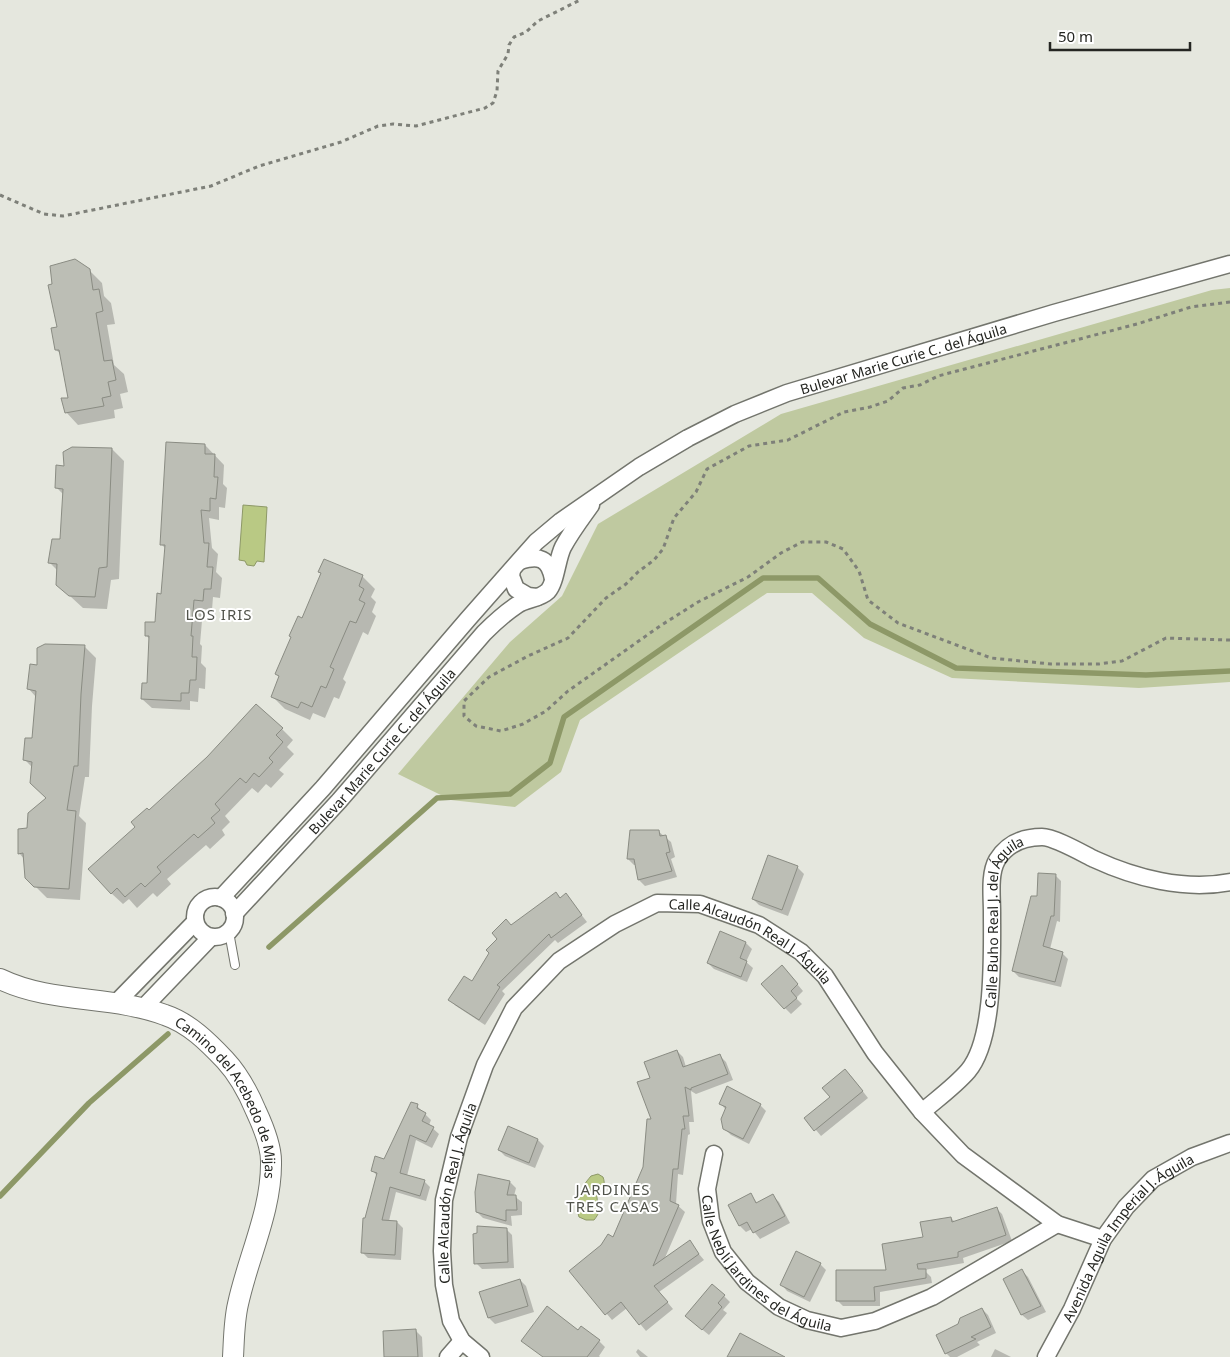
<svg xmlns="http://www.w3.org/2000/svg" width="1230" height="1357" font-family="'Noto Sans',sans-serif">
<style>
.green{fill:#bfc9a0}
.water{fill:#b9c984;stroke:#8d9867}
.shadow{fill:#0003}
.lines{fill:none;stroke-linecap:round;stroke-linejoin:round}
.stream{stroke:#8d9867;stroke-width:5.5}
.building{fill:#bcbeb5;stroke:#8a8c83}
.service-casing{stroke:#73756d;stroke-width:10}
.minor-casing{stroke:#73756d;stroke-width:19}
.tertiary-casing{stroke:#73756d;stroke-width:22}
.path{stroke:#7e8079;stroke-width:3;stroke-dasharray:4 4;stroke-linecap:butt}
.service{stroke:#fff;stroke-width:8}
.minor{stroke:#fff;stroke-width:16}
.tertiary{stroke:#fff;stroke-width:20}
.labels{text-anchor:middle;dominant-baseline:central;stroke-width:4;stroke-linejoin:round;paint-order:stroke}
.street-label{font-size:14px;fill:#252622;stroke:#fff}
.neighbourhood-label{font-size:15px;letter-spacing:1px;fill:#51534b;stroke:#fff}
</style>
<rect width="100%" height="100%" fill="#e5e7de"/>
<polygon class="green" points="1230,288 1230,682 1139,688 952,678 864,638 812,593 767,593 580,720 561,772 515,807 451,800 398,774 510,642 562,596 598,524 781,414 1212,290"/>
<g class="water">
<polygon points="243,505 267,507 264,562 257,561 254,566 247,565 245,561 239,560"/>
<path d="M598,1174L603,1177C606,1185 603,1188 597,1193C596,1206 604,1208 594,1220H586L579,1217C574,1200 580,1189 591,1176Z"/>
</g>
<g class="shadow">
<polygon points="89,270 102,283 104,296 111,303 115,324 107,325 114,365 124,374 128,392 120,394 123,408 114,410 115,418 78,425 66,412 69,399 61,354 56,350 59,328"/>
<polygon points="205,445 224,465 223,484 227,488 225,508 219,507 219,520 209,518 212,548 218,554 216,572 222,578 220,598 213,597 212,610 203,609 200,644 202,646 201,663 206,668 205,689 199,688 198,702 190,701 190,710 152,708 142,699 148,685 150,640 146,635 156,624 162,595 166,549 162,545"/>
<polygon points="112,449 124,461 119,579 111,580 107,609 83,608 58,585 58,571 50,563 61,540 64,495 57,488 65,468"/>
<polygon points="320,572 362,576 375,589 371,597 376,602 372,612 376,616 368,635 363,632 343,679 346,682 339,699 334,697 325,718 313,713 310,720 285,709 272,696 280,677 277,674 322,574"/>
<polygon points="85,647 96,658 92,706 89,777 85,777 79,816 86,823 80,900 47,898 26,877 25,860 19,853 29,830 47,798 32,767 25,760 33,739 36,697 28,688 38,666"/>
<polygon points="282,729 293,740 287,747 294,754 279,770 284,774 271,788 266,784 258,793 252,788 225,816 230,822 222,830 225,835 210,849 206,845 167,879 171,884 157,897 153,893 137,908 129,899 123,904 111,893 137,827 149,811"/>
<polygon points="658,831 671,842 675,857 671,859 677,877 645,886 639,880 637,865 634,865 628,859"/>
<polygon points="769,857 798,868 804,874 788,916 759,905 753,899"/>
<polygon points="1055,875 1061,881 1060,922 1057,921 1050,949 1062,953 1068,959 1061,987 1019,977 1013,971 1038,897"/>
<polygon points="566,895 587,922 558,943 555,940 502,991 505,994 485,1025 456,1006 450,1000 472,982 511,926"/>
<polygon points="721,933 746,943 752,949 746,962 753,968 747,982 714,969 708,963"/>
<polygon points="788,973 803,991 796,998 802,1004 791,1014 785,1008"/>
<polygon points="677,1051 683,1057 686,1067 720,1056 726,1062 733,1080 696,1094 691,1091 694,1122 689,1122 690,1134 688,1135 683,1175 678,1174 676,1204 685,1212 664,1260 689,1242 704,1260 659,1292 673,1309 646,1331 627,1308 612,1320 571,1271 614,1239 644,1168 652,1120 651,1079"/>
<polygon points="851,1076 868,1098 821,1136 806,1118 831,1097"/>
<polygon points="720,1103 760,1105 766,1111 749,1144 731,1135 725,1129 726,1110"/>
<polygon points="417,1106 431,1120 429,1125 439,1134 432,1148 416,1140 407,1176 424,1181 430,1187 426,1201 396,1192 389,1221 397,1222 403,1228 401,1260 368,1258 362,1252 366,1220 377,1176 373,1171 385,1160"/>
<polygon points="538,1140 544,1146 535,1168 505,1156 499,1150"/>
<polygon points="510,1182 516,1188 514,1196 522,1202 522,1215 511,1216 512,1226 483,1218 477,1212"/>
<polygon points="751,1195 758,1204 773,1196 779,1202 790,1223 760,1239 752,1229 746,1232 740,1226 730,1206"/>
<polygon points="996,1208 1002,1214 1012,1241 963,1258 964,1263 924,1270 931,1277 932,1283 880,1292 880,1306 843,1306 837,1300 888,1271 924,1238 951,1218 955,1222"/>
<polygon points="506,1229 512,1235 514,1268 482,1269 476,1263"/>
<polygon points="820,1264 826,1270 810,1302 787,1291 782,1285"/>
<polygon points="1022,1271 1028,1277 1046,1312 1028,1320 1022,1315 1004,1279"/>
<polygon points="520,1280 526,1286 534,1312 495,1324 489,1318"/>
<polygon points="724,1296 730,1302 723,1310 727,1313 709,1335 693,1322"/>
<polygon points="982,1309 988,1315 996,1333 977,1342 980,1345 957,1357 950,1357 946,1353 959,1325"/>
<polygon points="416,1331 422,1337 423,1357 386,1357"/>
<polygon points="579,1332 599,1341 605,1347 599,1356 600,1357 544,1357"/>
<polygon points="638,1349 648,1357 640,1357 636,1352"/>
<polygon points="995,1349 1011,1357 991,1357"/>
</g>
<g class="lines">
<g class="stream">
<polyline points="269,947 437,798 510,794 550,763 564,717 763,578 818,578 870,624 956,668 1146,675 1230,671"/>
<polyline points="0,1196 89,1103 168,1034"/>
</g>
</g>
<g class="building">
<polygon points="75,259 90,269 93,290 99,289 103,311 96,313 104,361 112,360 116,380 108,382 111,396 102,398 104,406 65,413 61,398 68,398 59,350 55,350 51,328 57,327 48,285 52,284 50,266"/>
<polygon points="166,442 205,444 205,454 215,454 214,477 218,477 216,499 210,498 210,511 201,510 204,543 209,543 207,567 213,567 211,589 204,589 203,601 194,600 191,636 193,636 192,657 197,657 196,680 190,680 189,693 181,693 181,701 141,699 142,683 147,683 149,636 145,636 145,622 155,622 157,593 161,594 165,545 160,545"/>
<polygon points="72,447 112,448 107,567 99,568 95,597 69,596 56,585 57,564 48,563 52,539 60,539 63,489 55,488 56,465 64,466 63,452"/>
<polygon points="324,559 363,575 359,586 364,589 359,600 365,603 356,623 350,621 330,667 334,669 326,688 321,686 312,707 301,702 298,708 271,697 279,676 275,674 291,637 289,636 298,616 302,618 321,573 318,572"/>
<polygon points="45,644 85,645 81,694 78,766 74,766 67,810 76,811 69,889 34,887 25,878 23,853 18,854 18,829 27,828 28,813 46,798 30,783 32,762 23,760 25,738 32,738 36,691 27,689 30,664 37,665 37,648"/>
<polygon points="256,704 283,728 276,735 283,742 269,758 273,762 259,777 254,773 246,783 240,778 215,804 220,810 211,818 215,823 198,838 194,834 157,867 161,872 145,887 141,883 125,897 117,888 111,894 88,869 135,827 131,822 147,808 149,810 207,757"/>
<polygon points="630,830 659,830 660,836 666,835 670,852 666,853 672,871 638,880 634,859 627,859"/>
<polygon points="768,855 798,866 782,910 752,899"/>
<polygon points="1038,873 1056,874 1054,916 1051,916 1043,946 1063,952 1055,982 1012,971 1031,896 1037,896"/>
<polygon points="556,892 560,898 566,893 582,915 551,938 549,934 497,985 500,987 479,1020 448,1000 464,976 472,981 489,953 486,950 497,939 492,933 506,919 511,925"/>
<polygon points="720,931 746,942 740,958 747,961 741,977 707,963"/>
<polygon points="782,965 798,984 791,991 797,998 784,1009 761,984"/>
<polygon points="677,1050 683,1067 720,1054 728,1074 691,1088 691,1090 685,1087 689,1116 683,1116 685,1129 682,1129 678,1169 673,1169 670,1201 679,1205 653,1266 690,1240 699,1254 654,1286 668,1302 639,1325 621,1302 605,1315 569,1271 601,1245 608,1234 613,1237 643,1167 647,1119 651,1119 637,1082 650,1078 644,1062"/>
<polygon points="845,1069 863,1091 814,1131 804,1118 830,1097 822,1088"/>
<polygon points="727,1086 761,1104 743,1139 723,1129 721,1119 726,1107 719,1104"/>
<polygon points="411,1102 418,1104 417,1108 426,1113 422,1121 434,1127 426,1142 410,1135 400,1173 425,1180 420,1196 390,1187 382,1220 397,1221 395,1255 361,1253 363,1218 365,1218 377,1173 371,1171 375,1156 384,1159"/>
<polygon points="508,1126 538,1139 529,1163 498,1150"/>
<polygon points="478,1174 510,1181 507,1195 516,1195 517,1210 506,1210 506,1221 476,1212 475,1192"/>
<polygon points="751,1193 756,1203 773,1194 785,1216 753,1233 747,1222 739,1226 728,1205"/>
<polygon points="997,1207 1006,1235 958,1252 958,1257 917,1264 918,1269 926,1269 926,1278 874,1287 875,1301 836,1301 836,1270 886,1270 882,1244 923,1237 920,1222 951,1217 952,1222"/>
<polygon points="477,1226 507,1228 508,1262 474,1264 473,1234 477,1233"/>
<polygon points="796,1251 821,1263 804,1297 780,1285"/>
<polygon points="1022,1269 1041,1306 1021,1315 1003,1279"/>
<polygon points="520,1279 528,1306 488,1318 479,1292"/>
<polygon points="712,1284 725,1295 718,1303 722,1307 702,1330 685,1316"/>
<polygon points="547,1306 578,1330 581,1326 600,1340 587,1357 543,1357 521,1341"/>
<polygon points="982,1308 991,1327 971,1337 976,1339 945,1354 936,1335 958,1324 960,1318"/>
<polygon points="416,1329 418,1357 384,1357 383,1331"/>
<polygon points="740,1333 753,1340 785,1357 727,1357"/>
</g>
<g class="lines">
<g class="service-casing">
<polyline id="service" points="229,932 235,965"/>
</g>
<g class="minor-casing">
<g id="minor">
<path d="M520,561C539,555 549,558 553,579"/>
<polyline points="512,570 511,576 516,589 528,596 537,597"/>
<circle cx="215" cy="917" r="20"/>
<path id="s1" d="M221,898L323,788L468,619L536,542L561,521L639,467L688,438L735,414L787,393L1054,313L1230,264"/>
<path id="s2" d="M234,914L339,801L484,633C494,623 505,613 517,605C526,599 540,599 548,591C556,582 557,559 563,547C571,532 581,519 591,505"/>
<polyline points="117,1002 195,922"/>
<polyline points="143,1008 211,937"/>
<path id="s3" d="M922,1112C937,1099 955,1086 968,1071C995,1039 992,954 992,912C992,897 989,874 997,860C1007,844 1023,837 1042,837C1054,837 1082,853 1094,859C1135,878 1185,891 1230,882"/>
<path id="s4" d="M714,1154L707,1189L711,1221L723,1252L747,1282L779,1307L807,1320L841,1328L875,1321L932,1297L1057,1224"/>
<polyline points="448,1357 462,1341"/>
<path id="s5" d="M481,1357L462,1341L451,1321L444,1285L442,1251L444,1200L459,1137L485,1065L514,1008L559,961L615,924L657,903L700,904L759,925L801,952L825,976L875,1053L922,1112L963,1155L1057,1224L1103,1239"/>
<path id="s6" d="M1046,1357L1072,1309L1103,1239L1126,1207L1153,1179L1192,1157L1230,1143"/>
</g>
</g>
<g class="tertiary-casing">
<g id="tertiary">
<path id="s7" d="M0,979C52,1004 111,995 165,1015C189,1023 208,1042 225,1060C239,1075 248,1092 256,1111C263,1126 271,1145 271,1161C272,1210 248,1257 238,1304C234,1321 234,1340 233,1357"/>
</g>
</g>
<g class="path">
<polyline points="0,195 44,214 63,216 211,186 259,166 341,142 378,126 393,124 416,126 485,108 493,103 497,91 498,71 508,54 509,45 514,37 526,32 538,21 580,0"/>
<polyline points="1230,302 1191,307 1137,324 938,376 920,385 903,388 888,401 870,407 844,412 788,440 749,446 707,469 696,492 674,518 663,549 654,560 638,572 626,584 606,598 568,638 528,656 489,677 464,701 464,716 476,726 501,731 523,724 546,711 568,691 660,626 698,602 748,577 781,553 802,542 826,542 843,549 859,571 868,600 898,623 991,658 1051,664 1099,664 1122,661 1166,638 1230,640"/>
</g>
<use href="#service" class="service"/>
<use href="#minor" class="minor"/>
<use href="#tertiary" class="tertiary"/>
</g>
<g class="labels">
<g class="street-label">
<text stroke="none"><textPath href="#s1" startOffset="890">Bulevar Marie Curie C. del Águila</textPath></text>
<text stroke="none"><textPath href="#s2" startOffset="220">Bulevar Marie Curie C. del Águila</textPath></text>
<text stroke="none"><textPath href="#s3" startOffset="220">Calle Buho Real J. del Águila</textPath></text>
<text stroke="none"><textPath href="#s5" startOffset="658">Calle Alcaudón Real J. Águila</textPath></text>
<text stroke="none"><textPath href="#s7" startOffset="279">Camino del Acebedo de Mijas</textPath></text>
<text stroke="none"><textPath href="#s5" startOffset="178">Calle Alcaudón Real J. Águila</textPath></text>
<text stroke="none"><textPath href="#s6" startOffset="148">Avenida Aguila Imperial J. Águila</textPath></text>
<text stroke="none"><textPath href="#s4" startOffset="139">Calle Neblí Jardines del Águila</textPath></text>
</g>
<g class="neighbourhood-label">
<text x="219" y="614">LOS IRIS</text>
<text x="613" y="1189">JARDINES<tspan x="613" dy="17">TRES CASAS</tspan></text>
</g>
</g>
<path d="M1050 42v8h140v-8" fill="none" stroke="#252622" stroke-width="2.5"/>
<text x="1058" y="42" font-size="15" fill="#252622" stroke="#ffffff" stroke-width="4" paint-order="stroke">50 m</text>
</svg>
